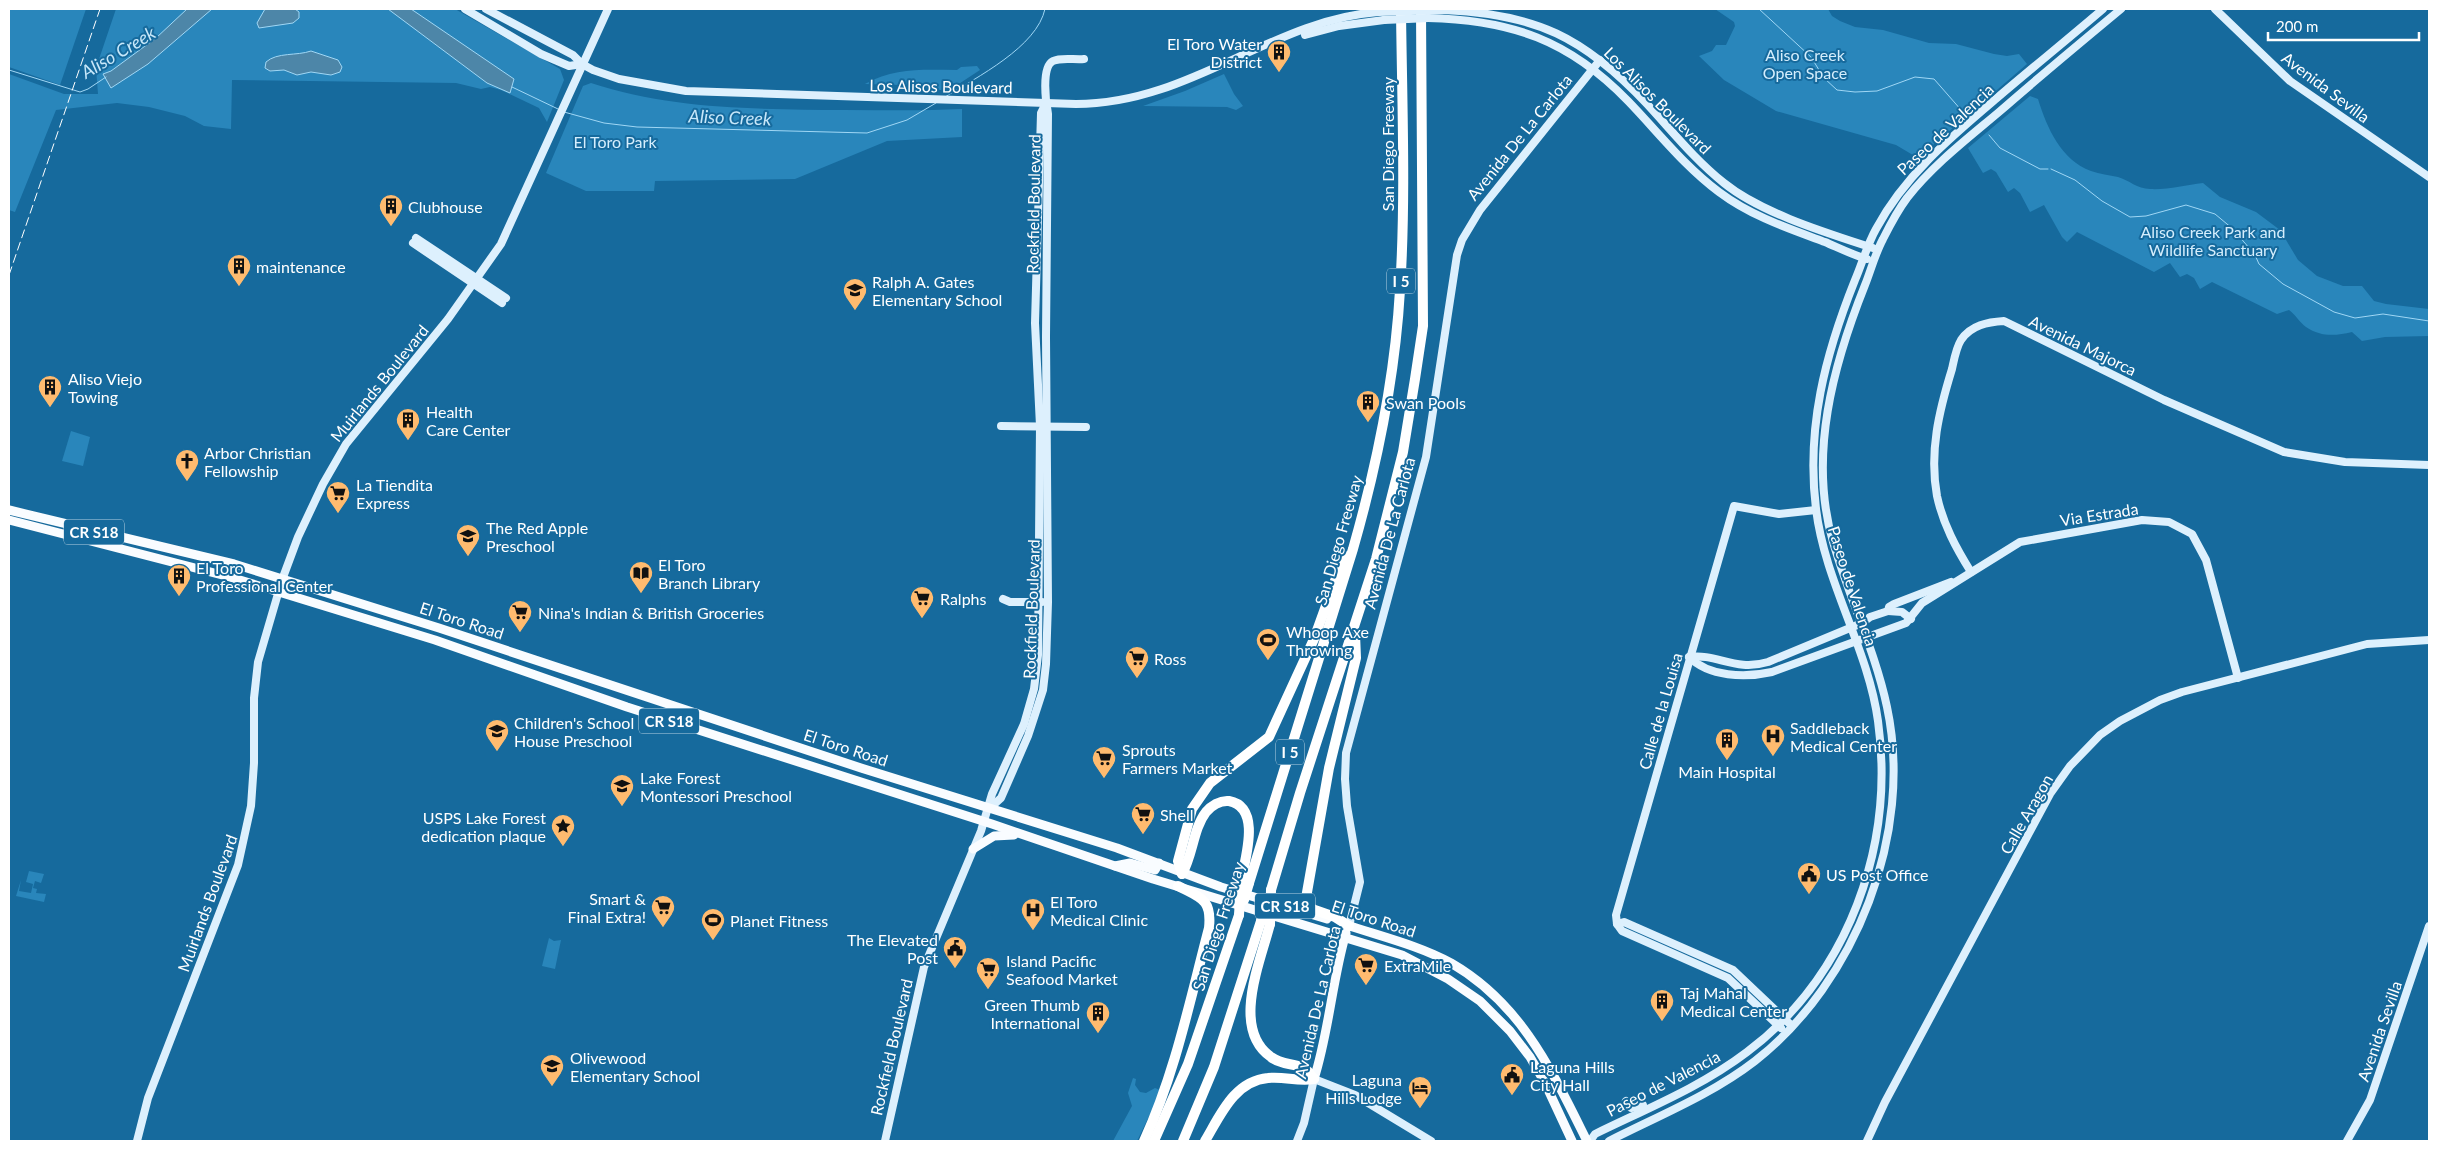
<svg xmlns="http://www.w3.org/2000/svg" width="2438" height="1150" font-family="Lato,sans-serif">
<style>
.green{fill:#2986bb}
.water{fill:#4d86a8;stroke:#a0d7f5}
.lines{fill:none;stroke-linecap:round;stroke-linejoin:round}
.stream{stroke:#a0d7f5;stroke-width:1}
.secondary{stroke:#ddf0fd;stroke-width:8}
.primary{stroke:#f9fcff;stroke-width:9}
.highway{stroke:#fff;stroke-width:10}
.rail{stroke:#fff;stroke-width:1;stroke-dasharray:9 4;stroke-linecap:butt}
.secondary-bridge{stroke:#ddf0fd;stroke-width:8}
.highway-bridge{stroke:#fff;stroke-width:10}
.labels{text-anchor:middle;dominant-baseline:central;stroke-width:4;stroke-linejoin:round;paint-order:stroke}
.shield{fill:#166a9d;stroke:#b9d2e2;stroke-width:1}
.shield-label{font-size:15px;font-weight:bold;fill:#fff}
.poi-label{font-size:16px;fill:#fff;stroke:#166a9d;text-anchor:start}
.park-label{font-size:16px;fill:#d5eefd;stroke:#166a9d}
.street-label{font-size:16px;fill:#fff;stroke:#166a9d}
.water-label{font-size:18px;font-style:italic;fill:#c8e8fa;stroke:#166a9d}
</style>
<rect width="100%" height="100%" fill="#166a9d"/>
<g class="green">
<polygon points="9,9 86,9 60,85 9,67"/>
<polygon points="116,9 455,9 560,69 564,80 547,122 539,108 501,90 490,87 481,89 456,83 232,80 231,129 204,126 185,116 149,107 117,103 56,110 15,212 9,210 9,74 64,94 98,94 96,68"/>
<polygon points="1715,9 1828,9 1832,16 1840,21 1855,27 1883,30 1929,43 1956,44 1994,54 2007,56 2019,54 2027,64 1918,158 1896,145 1776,111 1724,80 1699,56 1712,51 1716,45 1726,45 1735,26 1734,22"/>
<path d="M977,66L980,70L948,91L901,85L865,84C895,67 924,70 957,70L961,67Z"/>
<polygon points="1224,74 1234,94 1243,106 1236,110 1227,107 1143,106 1185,91"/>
<path d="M591,83C672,110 760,109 844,110C884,110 923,111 962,109V137L887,141L795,179L655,181L654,191H586L546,173L583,86Z"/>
<path d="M2030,96L2038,99C2047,128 2061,160 2091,171C2100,174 2109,175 2118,177C2129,180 2137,189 2150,189C2167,190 2186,185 2203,183L2220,197L2256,212L2280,230L2298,260L2317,276L2343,286H2362L2374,301L2386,304L2429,309V336L2385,337L2362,341L2352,332C2335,336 2321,337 2306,327C2300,323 2296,315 2289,310L2277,314L2212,282L2200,289L2194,278L2187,274L2180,277L2170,263L2154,272L2077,232L2067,242L2062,237L2044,205L2030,212L2020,193L2014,188L2008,192L1996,172L1991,169L1983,173L1968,148Z"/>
<polygon points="71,431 90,437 83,466 62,461"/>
<polygon points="29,871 44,874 41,883 35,881 33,888 37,889 36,893 46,894 44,902 16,896 21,880 19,891 31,893 33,884 26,882"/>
<polygon points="549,938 554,941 561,940 555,969 542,966"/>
<polygon points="1133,1078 1136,1079 1135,1085 1140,1092 1146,1093 1155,1088 1160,1090 1159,1096 1137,1141 1113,1141 1132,1106 1128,1093"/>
</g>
<g class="water">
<polygon points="187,9 212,9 148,64 111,88 103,74 111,71 156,38"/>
<polygon points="265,9 295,9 299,12 299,18 293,23 259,28 257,23"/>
<polygon points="388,9 411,9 514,79 510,93 487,83"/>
<path d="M311,51L338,60L342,67L340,72L331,75L311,72L297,75L284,70L270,71L265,68L266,62C277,52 297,56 311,51Z"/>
</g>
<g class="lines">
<g class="stream">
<polyline points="1759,9 1811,57 1824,78 1837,90 1855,92 1877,91 1915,77 1934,79 1962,111"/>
<polyline points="9,70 80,92 88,89 106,77"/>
<polyline points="512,87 558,109"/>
<path d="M945,97C977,77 1037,47 1045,9"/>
<polyline points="564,112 604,123 637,127 867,133 907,120 936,103"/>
<polyline points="1989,135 2000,148 2040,169 2048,169"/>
<polyline points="2051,169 2075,180 2102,201 2130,217 2146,216 2186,205 2215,214 2233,229 2255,255 2259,264 2283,284 2334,312 2355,318 2383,314 2429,321"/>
</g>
<g class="secondary">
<polyline points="465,9 541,54 569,66 582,64"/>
<path d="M486,9L573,55L582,64L593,70L619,79L686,91L1076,104C1190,104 1271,20 1378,12"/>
<polyline points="2215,9 2290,81 2429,177"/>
<path d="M1444,10C1536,14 1584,37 1647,104C1672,131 1695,160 1724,183C1761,213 1827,233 1873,248"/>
<path d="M1428,18C1511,20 1569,40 1628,101C1658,132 1684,166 1719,192C1751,216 1787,228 1825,242C1839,248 1853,255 1867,259"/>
<polyline points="1305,35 1339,26 1384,20"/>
<polyline points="416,238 506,298"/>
<polyline points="413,243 502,303"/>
<polyline points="1001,426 1086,427"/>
<path d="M1971,572C1956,548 1943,524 1937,496C1929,452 1939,411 1952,369C1954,360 1956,348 1961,340C1971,325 1988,322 2004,321L2164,400L2284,452L2345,462L2429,465"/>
<polyline points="1003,599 1010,602 1042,602"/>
<polyline points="1888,611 1902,612 1911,619"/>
<path d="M1689,657C1709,677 1745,678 1772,672L1906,623L1922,603L2020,542L2142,520L2169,522L2192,534L2206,560L2238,678"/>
<path d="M1689,657C1717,653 1735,672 1768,662L1862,623L1870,617L1888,611L1889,607L1894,604L1951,582"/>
<path d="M990,808L1001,798L1028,736L1043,690L1046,664L1048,602L1046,337L1048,114C1046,103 1041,67 1053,61C1061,57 1075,60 1084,59"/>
<polyline points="1617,924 1624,922 1733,970 1792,1026"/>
<polyline points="1349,926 1360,882 1347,806 1345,779 1346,753 1426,457 1457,255 1462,240 1480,210 1600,60"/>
<polyline points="1781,1028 1728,978 1622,931 1617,924 1616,915 1734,506 1779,514 1816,510"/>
<polyline points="1626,1101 1631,1108 1643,1105"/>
<polyline points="137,1141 148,1098 238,865 251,806 254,763 254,698 258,662 282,580 298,537 323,484 346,444 448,319 501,244 608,9"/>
<polyline points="885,1141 924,967 981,831 992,794 1024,724 1034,689 1038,655 1040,426 1035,323 1041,113 1046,103"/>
<polyline points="1297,1141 1304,1123 1314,1079 1355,1095 1431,1141"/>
<path d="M1590,1141L1595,1134C1646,1109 1701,1087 1747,1052C1849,975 1895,846 1878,721C1868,648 1825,583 1816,509C1806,428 1825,355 1855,280C1862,264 1867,245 1876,229C1905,175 1951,137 1997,98C2032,68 2068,39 2103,9"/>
<path d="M1609,1141C1658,1116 1711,1095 1755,1061C1856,982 1914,833 1887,707C1875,650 1849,598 1833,542C1808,456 1833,365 1865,285C1871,270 1875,254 1883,239C1890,225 1898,210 1907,198C1933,165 1967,139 1999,112C2039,77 2080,43 2121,9"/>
<polyline points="1867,1141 1885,1102 2050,794 2070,766 2100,735 2120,721 2160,700 2182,692 2367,644 2429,640"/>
<polyline points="2347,1141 2370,1100 2429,926"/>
</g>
<g class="primary">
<polyline points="9,510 234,564 439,628 861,768 1117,848 1221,887 1327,919"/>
<polyline points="9,520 230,577 435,640 627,707 992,824 1153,879 1402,955 1448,979 1480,1001 1510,1031 1530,1057 1545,1083 1572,1141"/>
<polyline points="973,849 994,836 1014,835"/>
<polyline points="1115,866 1130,863 1155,870 1159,863"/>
<path d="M1344,924C1379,936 1418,945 1451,963C1522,1004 1552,1071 1587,1141"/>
<path d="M1314,1079C1329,1032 1332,981 1346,933"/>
</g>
<g class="highway">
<polyline points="1182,874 1178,861 1192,809 1210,783 1269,737 1314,639 1340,567 1348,556"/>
<path d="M1182,874C1193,855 1193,829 1206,812C1211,806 1220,800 1229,801C1262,807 1245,859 1241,881"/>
<path d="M1249,883L1353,549C1377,465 1395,378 1400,290C1406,197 1402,103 1401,10"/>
<polyline points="1271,890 1300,793 1376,559 1403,452 1415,379 1423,326 1421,10"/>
<path d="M1270,924C1260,963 1231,1029 1271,1057C1281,1065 1293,1063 1304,1068C1308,1070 1311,1076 1314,1079"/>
<polyline points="1349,926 1335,917 1312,909 1306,898 1329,768 1356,658 1355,634"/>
<path d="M1144,1141C1175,1074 1190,1000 1209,928C1212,899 1201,898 1178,886"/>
<polyline points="1154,1141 1188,1064 1239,915"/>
<polyline points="1183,1141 1214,1067 1261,921"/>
<path d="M1205,1141C1220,1116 1234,1081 1268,1078C1284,1076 1298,1082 1314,1079"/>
</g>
<polyline class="rail" points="9,275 100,9"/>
<g class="secondary-bridge">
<polyline points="1378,12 1444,10"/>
<polyline points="1408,19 1428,18"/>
<polyline points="1384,20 1407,19"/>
</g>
<g class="highway-bridge">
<polyline points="1244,900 1249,883"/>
<polyline points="1239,915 1241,881"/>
<polyline points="1261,921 1267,900"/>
<polyline points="1270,924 1271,890"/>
</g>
</g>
<defs>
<g id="building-pin" transform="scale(1.25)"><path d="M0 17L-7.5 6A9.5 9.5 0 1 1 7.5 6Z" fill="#ffbb6f" stroke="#166a9d"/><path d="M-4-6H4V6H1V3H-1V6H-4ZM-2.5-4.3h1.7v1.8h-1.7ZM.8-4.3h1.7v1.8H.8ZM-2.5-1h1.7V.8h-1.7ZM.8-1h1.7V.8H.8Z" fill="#111"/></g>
<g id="school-pin" transform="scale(1.25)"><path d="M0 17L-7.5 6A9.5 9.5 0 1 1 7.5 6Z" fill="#ffbb6f" stroke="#166a9d"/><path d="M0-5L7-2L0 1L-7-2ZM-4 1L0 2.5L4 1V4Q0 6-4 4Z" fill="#111"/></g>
<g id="church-pin" transform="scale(1.25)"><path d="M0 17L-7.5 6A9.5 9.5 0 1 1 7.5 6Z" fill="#ffbb6f" stroke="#166a9d"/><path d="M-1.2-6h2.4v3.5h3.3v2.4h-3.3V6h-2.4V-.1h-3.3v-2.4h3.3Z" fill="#111"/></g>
<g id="supermarket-pin" transform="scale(1.25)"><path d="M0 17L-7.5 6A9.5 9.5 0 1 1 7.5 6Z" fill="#ffbb6f" stroke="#166a9d"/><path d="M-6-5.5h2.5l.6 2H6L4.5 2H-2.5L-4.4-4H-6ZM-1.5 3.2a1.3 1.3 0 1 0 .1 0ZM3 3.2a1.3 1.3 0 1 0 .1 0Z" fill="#111"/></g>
<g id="library-pin" transform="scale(1.25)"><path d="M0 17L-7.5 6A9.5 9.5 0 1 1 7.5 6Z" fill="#ffbb6f" stroke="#166a9d"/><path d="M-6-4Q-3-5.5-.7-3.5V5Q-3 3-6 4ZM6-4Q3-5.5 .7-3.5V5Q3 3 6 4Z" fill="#111"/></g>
<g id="stadium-pin" transform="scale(1.25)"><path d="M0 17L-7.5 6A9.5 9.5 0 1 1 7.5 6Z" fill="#ffbb6f" stroke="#166a9d"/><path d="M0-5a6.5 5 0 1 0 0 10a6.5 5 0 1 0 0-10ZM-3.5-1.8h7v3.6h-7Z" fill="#111"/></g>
<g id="hospital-pin" transform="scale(1.25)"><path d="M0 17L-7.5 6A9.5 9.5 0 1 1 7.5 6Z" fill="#ffbb6f" stroke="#166a9d"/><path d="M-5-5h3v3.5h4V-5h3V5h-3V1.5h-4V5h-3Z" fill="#111"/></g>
<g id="sight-pin" transform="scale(1.25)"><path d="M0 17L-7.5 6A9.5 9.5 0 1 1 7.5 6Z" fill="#ffbb6f" stroke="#166a9d"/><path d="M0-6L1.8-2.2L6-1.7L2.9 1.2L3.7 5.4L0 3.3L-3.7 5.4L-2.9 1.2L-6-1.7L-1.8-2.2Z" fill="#111"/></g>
<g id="civic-pin" transform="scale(1.25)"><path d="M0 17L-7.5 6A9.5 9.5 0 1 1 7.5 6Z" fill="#ffbb6f" stroke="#166a9d"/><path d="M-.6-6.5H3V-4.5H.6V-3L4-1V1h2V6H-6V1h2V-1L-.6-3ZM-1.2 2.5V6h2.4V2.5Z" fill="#111"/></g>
<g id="hotel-pin" transform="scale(1.25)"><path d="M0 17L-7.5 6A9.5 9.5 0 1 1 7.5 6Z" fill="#ffbb6f" stroke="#166a9d"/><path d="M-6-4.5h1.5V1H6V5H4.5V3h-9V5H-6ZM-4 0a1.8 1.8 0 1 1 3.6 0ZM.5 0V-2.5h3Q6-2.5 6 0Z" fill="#111"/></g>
</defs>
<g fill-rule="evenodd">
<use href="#building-pin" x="1279" y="52"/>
<use href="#building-pin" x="391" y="206"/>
<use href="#building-pin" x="239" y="266"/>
<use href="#school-pin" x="855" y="290"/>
<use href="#building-pin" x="50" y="387"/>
<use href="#building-pin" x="1368" y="402"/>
<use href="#building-pin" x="408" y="420"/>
<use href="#church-pin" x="187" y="461"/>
<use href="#supermarket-pin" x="338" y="493"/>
<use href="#school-pin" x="468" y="536"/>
<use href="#library-pin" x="641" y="573"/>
<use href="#building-pin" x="179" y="576"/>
<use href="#supermarket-pin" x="922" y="598"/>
<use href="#supermarket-pin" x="520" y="612"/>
<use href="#stadium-pin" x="1268" y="640"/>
<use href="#supermarket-pin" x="1137" y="658"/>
<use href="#school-pin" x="497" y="731"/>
<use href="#hospital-pin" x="1773" y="736"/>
<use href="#building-pin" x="1727" y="740"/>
<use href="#supermarket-pin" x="1104" y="758"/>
<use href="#school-pin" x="622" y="786"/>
<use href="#supermarket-pin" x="1143" y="814"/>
<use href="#sight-pin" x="563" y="826"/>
<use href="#civic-pin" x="1809" y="874"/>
<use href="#supermarket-pin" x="663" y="907"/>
<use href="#hospital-pin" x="1033" y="910"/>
<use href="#stadium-pin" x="713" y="920"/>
<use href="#civic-pin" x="955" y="948"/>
<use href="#supermarket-pin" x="1366" y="965"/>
<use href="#supermarket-pin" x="988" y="969"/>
<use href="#building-pin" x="1662" y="1001"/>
<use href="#building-pin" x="1098" y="1013"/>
<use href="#school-pin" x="552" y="1066"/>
<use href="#civic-pin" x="1512" y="1075"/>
<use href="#hotel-pin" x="1420" y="1088"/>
</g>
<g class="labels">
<g class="shield">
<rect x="1387" y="268.5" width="28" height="25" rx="4"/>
<rect x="64" y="519.5" width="60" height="25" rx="4"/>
<rect x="639" y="708.5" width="60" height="25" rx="4"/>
<rect x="1276" y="739.5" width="28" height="25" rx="4"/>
<rect x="1255" y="893.5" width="60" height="25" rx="4"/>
</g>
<g class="shield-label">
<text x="1401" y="281">I 5</text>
<text x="94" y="532">CR S18</text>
<text x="669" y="721">CR S18</text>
<text x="1290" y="752">I 5</text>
<text x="1285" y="906">CR S18</text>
</g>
<g class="poi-label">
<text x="1262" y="43" text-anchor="end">El Toro Water<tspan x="1262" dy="18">District</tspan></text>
<text x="408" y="206">Clubhouse</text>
<text x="256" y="266">maintenance</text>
<text x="872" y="281">Ralph A. Gates<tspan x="872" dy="18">Elementary School</tspan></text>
<text x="68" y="378">Aliso Viejo<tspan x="68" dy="18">Towing</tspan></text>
<text x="1386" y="402">Swan Pools</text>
<text x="426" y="411">Health<tspan x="426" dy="18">Care Center</tspan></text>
<text x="204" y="452">Arbor Christian<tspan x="204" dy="18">Fellowship</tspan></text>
<text x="356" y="484">La Tiendita<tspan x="356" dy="18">Express</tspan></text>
<text x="486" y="527">The Red Apple<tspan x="486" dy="18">Preschool</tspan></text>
<text x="658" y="564">El Toro<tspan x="658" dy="18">Branch Library</tspan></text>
<text x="196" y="567">El Toro<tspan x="196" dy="18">Professional Center</tspan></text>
<text x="940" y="598">Ralphs</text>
<text x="538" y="612">Nina's Indian &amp; British Groceries</text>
<text x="1286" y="631">Whoop Axe<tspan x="1286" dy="18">Throwing</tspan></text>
<text x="1154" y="658">Ross</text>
<text x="514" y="722">Children's School<tspan x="514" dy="18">House Preschool</tspan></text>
<text x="1790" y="727">Saddleback<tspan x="1790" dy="18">Medical Center</tspan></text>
<text x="1122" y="749">Sprouts<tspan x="1122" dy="18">Farmers Market</tspan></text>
<text x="1727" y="771" text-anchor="middle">Main Hospital</text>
<text x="640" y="777">Lake Forest<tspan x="640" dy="18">Montessori Preschool</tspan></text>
<text x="1160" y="814">Shell</text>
<text x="546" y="817" text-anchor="end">USPS Lake Forest<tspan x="546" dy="18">dedication plaque</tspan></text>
<text x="1826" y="874">US Post Office</text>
<text x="646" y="898" text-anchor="end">Smart &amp;<tspan x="646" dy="18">Final Extra!</tspan></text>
<text x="1050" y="901">El Toro<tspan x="1050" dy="18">Medical Clinic</tspan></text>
<text x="730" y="920">Planet Fitness</text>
<text x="938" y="939" text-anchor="end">The Elevated<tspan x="938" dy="18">Post</tspan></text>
<text x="1006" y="960">Island Pacific<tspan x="1006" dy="18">Seafood Market</tspan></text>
<text x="1384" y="965">ExtraMile</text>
<text x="1680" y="992">Taj Mahal<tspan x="1680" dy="18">Medical Center</tspan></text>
<text x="1080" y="1004" text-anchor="end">Green Thumb<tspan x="1080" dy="18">International</tspan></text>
<text x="570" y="1057">Olivewood<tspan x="570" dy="18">Elementary School</tspan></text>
<text x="1530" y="1066">Laguna Hills<tspan x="1530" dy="18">City Hall</tspan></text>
<text x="1402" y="1079" text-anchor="end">Laguna<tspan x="1402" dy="18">Hills Lodge</tspan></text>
</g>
<g class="park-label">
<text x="1805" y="54">Aliso Creek<tspan x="1805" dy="18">Open Space</tspan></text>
<text x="615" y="141">El Toro Park</text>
<text x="2213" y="231">Aliso Creek Park and<tspan x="2213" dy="18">Wildlife Sanctuary</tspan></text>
</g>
<g class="street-label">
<text transform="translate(941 86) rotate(1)">Los Alisos Boulevard</text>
<text transform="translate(2326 87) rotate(37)">Avenida Sevilla</text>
<text transform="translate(1658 100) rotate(45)">Los Alisos Boulevard</text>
<text transform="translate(1945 129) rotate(-43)">Paseo de Valencia</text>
<text transform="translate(1519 137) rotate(-51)">Avenida De La Carlota</text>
<text transform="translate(1387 144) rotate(-90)">San Diego Freeway</text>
<text transform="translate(1033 204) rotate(-89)">Rockfield Boulevard</text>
<text transform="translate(2083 345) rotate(26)">Avenida Majorca</text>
<text transform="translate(379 383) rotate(-51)">Muirlands Boulevard</text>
<text transform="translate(2099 514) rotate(-9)">Via Estrada</text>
<text transform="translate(1389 533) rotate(-75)">Avenida De La Carlota</text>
<text transform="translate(1338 540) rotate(-74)">San Diego Freeway</text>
<text transform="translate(1853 586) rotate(72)">Paseo de Valencia</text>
<text transform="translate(1031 609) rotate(-88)">Rockfield Boulevard</text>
<text transform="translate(462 620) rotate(18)">El Toro Road</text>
<text transform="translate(1660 711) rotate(-74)">Calle de la Louisa</text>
<text transform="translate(846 747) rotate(18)">El Toro Road</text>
<text transform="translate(2026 814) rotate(-60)">Calle Aragon</text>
<text transform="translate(207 903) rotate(-70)">Muirlands Boulevard</text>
<text transform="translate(1374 918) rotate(18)">El Toro Road</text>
<text transform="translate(1218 926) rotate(-72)">San Diego Freeway</text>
<text transform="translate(1317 1002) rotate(-77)">Avenida De La Carlota</text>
<text transform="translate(2379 1031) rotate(-71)">Avenida Sevilla</text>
<text transform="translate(891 1047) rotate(-77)">Rockfield Boulevard</text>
<text transform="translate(1663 1083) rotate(-27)">Paseo de Valencia</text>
</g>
<g class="water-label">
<text transform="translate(118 52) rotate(-31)">Aliso Creek</text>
<text transform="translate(730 117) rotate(2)">Aliso Creek</text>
</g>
</g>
<rect width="2438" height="1150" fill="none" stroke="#ffffff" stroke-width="20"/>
<path d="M2268 32v8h151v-8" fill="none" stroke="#ffffff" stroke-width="2.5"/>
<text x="2276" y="32" font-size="15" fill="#ffffff" stroke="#166a9d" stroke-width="4" paint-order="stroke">200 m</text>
</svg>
